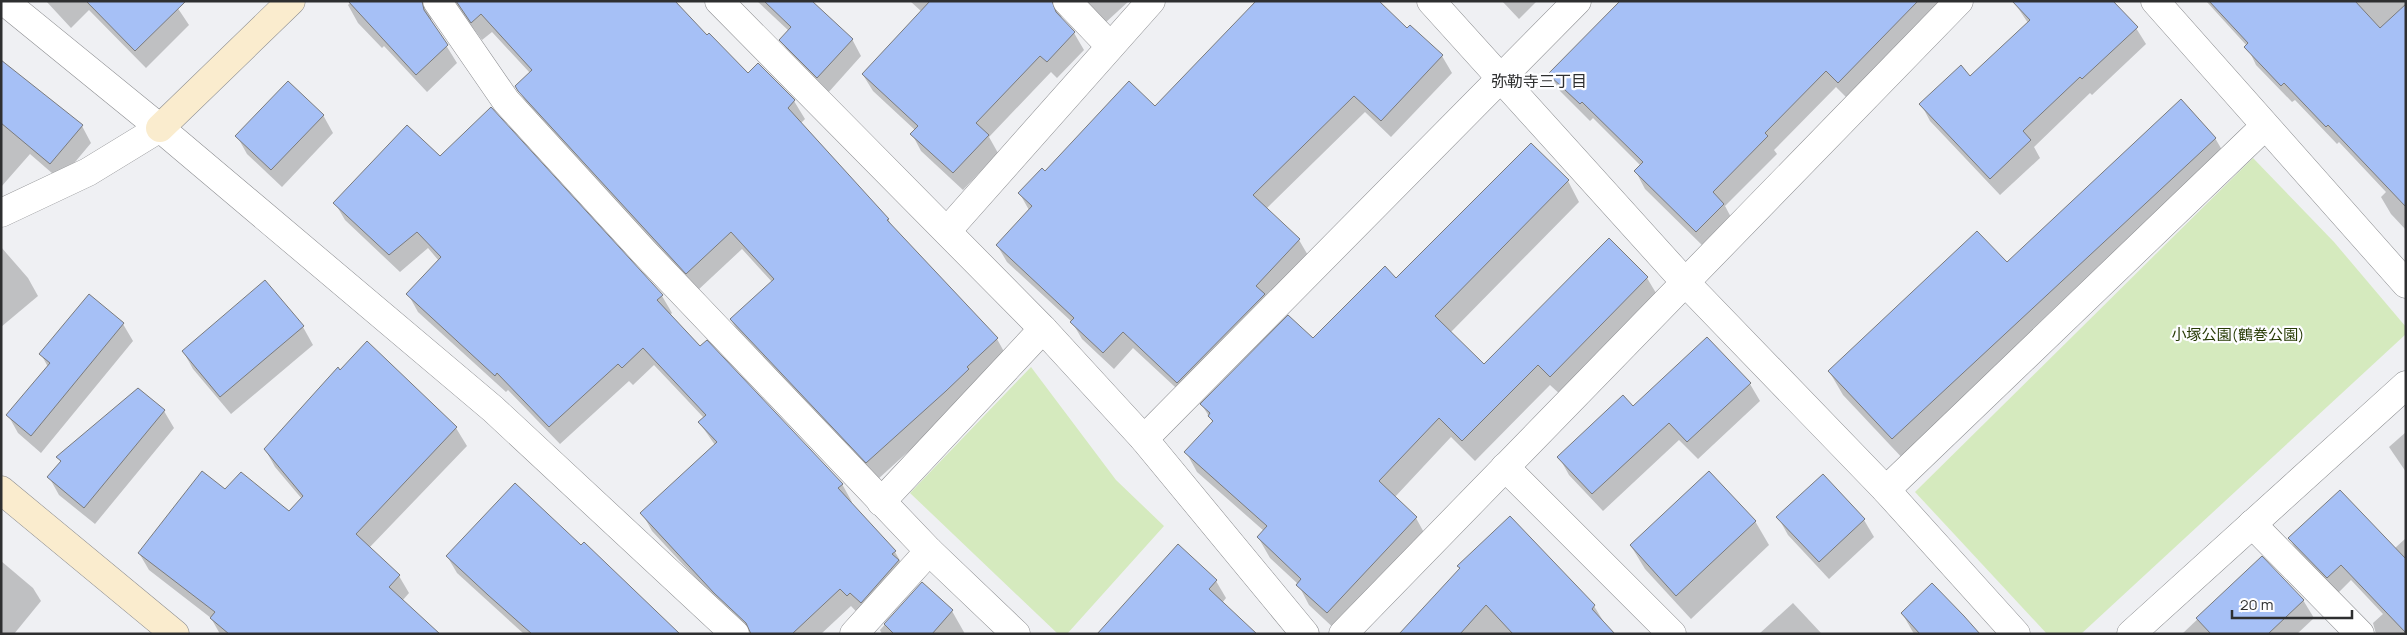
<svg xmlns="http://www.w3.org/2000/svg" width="2407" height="635" font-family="Manrope,'Noto Sans JP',sans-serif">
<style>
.green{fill:#d5eabe}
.shadow{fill:#0003}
.building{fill:#a6c0f6;stroke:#7a7b7d}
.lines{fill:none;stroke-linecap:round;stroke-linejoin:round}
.street-casing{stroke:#8c8d90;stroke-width:29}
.secondary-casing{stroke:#8c8d90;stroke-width:29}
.street{stroke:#fff;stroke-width:28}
.secondary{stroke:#faecce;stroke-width:28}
.labels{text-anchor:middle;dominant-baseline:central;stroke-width:4.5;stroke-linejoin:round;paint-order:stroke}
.park-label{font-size:15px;fill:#273b05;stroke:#fdfdff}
.neighbourhood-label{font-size:16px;fill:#2e2f30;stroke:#fdfdff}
</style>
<rect width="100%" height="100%" fill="#eff0f3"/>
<g class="green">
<polygon points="2253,158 2334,242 2406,327 2406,334 2081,634 2047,634 1915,492"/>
<polygon points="1031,367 1116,480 1164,526 1067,634 1058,634 910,493"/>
</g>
<g class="shadow">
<polygon points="46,1 173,1 189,25 146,68 89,10 71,28"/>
<polygon points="352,1 559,1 707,37 748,75 758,64 794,101 805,119 801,123 888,219 894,229 997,339 1007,357 978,388 877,480 742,337 731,320 773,283 742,249 697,291 527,104 516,86 530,73 492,32 482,40 456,5 433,12 431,21 457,63 427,92 384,46 382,48 358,23 348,5"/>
<polygon points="757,1 810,1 852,39 861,56 827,94 791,57 781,40 789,31"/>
<polygon points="910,1 1129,1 1105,23 1065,7 1061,18 1074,33 1084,50 1057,78 1051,72 989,137 998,153 963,190 921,151 912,134 915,130 873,91 863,75 922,12"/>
<polygon points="1502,1 1537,1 1519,19"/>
<polygon points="1622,1 1951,1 1848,99 1836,87 1774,150 1777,154 1725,206 1733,221 1706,249 1645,189 1636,172 1641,166 1593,118 1590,121 1560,91 1550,74"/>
<polygon points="2206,1 2406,1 2406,230 2391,214 2381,197 2386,192 2339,142 2337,144 2295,100 2292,102 2256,65 2247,46"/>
<polygon points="2014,2 2136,28 2146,44 2092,95 2090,93 2034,147 2040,158 2000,195 1930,121 1921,104 1970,77 2028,23"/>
<polygon points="1407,29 1442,56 1452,73 1391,137 1365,112 1266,209 1299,240 1309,257 1188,399 1133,348 1114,369 1082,339 1072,322 1007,262 997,245 1029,210 1020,194 1045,173 1155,107"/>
<polygon points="1,61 82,126 91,143 60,180 30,154 1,187"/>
<polygon points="323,115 333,133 282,187 247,154 237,136"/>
<polygon points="2215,138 2229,162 1906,462 1843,395 1829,371"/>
<polygon points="440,157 662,296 672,313 670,315 700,348 842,484 852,502 850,504 895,552 905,569 868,624 851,606 821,634 761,634 753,625 747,631 726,611 652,531 642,513 715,445 699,422 704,418 654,365 633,385 629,381 560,444 508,390 506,392 418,312 408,294 439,261 428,248 400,272 345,220 335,203"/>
<polygon points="1568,181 1579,202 1450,333 1484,366 1609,240 1647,278 1659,298 1562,396 1550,385 1475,461 1451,437 1394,498 1416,518 1427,538 1339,633 1309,605 1298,584 1270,558 1258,537 1264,531 1197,472 1186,452 1213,423 1202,405 1313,340 1396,280"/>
<polygon points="1,247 28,278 38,296 1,327"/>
<polygon points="265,282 303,327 313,345 231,414 193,369 183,351"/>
<polygon points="123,324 133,341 41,453 18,433 8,415 48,367 41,354"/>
<polygon points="367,343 456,428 467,446 369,548 399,576 409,593 402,601 438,634 220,634 211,618 149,570 139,553 226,491 289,513 302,499 275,467 265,449"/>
<polygon points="1750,384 1760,401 1698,459 1679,440 1603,511 1569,475 1559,457 1633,407"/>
<polygon points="164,411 174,428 95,524 59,495 49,477 61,463 58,457"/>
<polygon points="2406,432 2406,472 2389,447"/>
<polygon points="1778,517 1864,520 1874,537 1829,579 1788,535"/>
<polygon points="1510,518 1594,606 1605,624 1614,634 1401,634"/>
<polygon points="1755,521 1769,545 1691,619 1645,569 1631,546"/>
<polygon points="2406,538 2406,634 2376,634 2373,623 2383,614 2351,580 2337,594 2299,555 2290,539 2394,549"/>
<polygon points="581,547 678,634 524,634 457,573 447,556"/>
<polygon points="2262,558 2303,600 2314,618 2297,634 2182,634"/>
<polygon points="1,561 33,588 41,601 14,634 1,634"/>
<polygon points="1216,581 1226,598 1222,603 1098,634"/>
<polygon points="922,583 952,611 965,634 882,634 880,630"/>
<polygon points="1793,603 1822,634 1759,634"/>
<polygon points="1902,613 1978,634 1914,634"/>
</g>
<g class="building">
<polygon points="86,1 186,1 135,51"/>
<polygon points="348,1 422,1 424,10 448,45 416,75"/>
<polygon points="456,1 675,1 707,35 709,33 748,73 758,63 795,100 788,108 889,219 887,220 998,338 967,367 969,369 946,391 866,463 730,319 774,279 731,232 686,274 518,91 515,86 532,70 481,14 471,23"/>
<polygon points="764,1 812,1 853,39 817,78 779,40 791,27"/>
<polygon points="930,1 1052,1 1056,12 1075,32 1047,62 1040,56 976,123 989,135 953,173 910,134 918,126 862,74"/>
<polygon points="1256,1 1379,1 1407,28 1410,25 1443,55 1381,121 1354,96 1253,195 1300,239 1256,286 1265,294 1177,383 1123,332 1103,353 1070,322 1074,318 996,245 1032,206 1018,193 1042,168 1045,171 1129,81 1155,106"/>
<polygon points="1620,1 1918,1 1838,83 1826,71 1765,133 1768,136 1713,192 1724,204 1696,232 1634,171 1643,162 1582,102 1580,104 1548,74"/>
<polygon points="2012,1 2113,1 2138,27 2082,79 2080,77 2023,131 2031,140 1990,179 1919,104 1961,65 1970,76 2030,20"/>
<polygon points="2209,1 2355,1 2380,28 2406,4 2406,207 2328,125 2326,127 2284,83 2281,86 2244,47 2248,43"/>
<polygon points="1,60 83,125 50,164 1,123"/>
<polygon points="288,81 324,115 271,170 235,136"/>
<polygon points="2181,99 2216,138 1892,439 1828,371 1977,231 2007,262"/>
<polygon points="491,107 663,295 657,300 700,346 707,340 843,484 838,488 896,551 892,554 899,560 861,603 850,593 847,596 840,589 792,634 751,634 746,623 714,593 640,513 717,442 698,422 706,415 643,348 622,368 618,364 549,427 497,373 495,376 406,294 441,257 417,232 389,255 333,203 407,125 440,156"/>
<polygon points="1531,143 1569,180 1435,316 1484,364 1609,238 1648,277 1550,377 1538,365 1462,441 1439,418 1379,481 1417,517 1327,613 1296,585 1301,579 1257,537 1267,526 1184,452 1213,421 1208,416 1210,413 1200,404 1288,315 1313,338 1385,266 1396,278"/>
<polygon points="265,280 304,326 220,397 182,351"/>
<polygon points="89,294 124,323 31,436 6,415 50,363 39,354"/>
<polygon points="1707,337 1751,383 1687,442 1669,423 1592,494 1557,457 1623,395 1633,406"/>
<polygon points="367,341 457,427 356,534 400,575 389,587 440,634 229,634 210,618 215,612 138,553 202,471 225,489 241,472 289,511 303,496 264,449 338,367 340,370"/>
<polygon points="138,388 165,410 84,508 47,477 61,461 56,457"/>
<polygon points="1709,471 1756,521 1676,596 1630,545"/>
<polygon points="1823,474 1865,519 1819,562 1776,517"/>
<polygon points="515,483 581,545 584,542 680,634 532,634 488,595 446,556"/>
<polygon points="2340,490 2406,559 2406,633 2341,565 2327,578 2288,538"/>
<polygon points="1510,516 1595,605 1592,609 1615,634 1513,634 1486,605 1460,634 1399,634 1460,568 1457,566"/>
<polygon points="1178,544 1217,580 1209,589 1257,634 1097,634"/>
<polygon points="2262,556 2304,600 2268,634 2211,634 2196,618"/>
<polygon points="922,582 953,610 932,634 894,634 884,624"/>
<polygon points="1932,583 1964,616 1980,634 1920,634 1901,613"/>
</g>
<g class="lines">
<g class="street-casing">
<g id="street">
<polyline points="4,1 160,128 493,409 735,634"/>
<polyline points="437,1 506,101 644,252 929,551 1016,634"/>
<polyline points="719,1 1043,329 1144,439 1305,634"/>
<polyline points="1067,1 1110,46"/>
<polyline points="1431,1 1685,282 1886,490 2016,634"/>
<polyline points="2155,1 2406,284"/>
<polyline points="1,213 88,172 160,128"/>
<polyline points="947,231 1151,1"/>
<polyline points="1144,439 1577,1"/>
<polyline points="1505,467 1672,634"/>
<polyline points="1886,490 2265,126"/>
<polyline points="881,502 1043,329"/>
<polyline points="2252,524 2360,634"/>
<polyline points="854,634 929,551"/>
<polyline points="1343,634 1959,1"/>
<polyline points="2131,634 2406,385"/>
</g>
</g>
<g class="secondary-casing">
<g id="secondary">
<polyline points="160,128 291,1"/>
<polyline points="1,490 175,634"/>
</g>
</g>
<use href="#street" class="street"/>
<use href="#secondary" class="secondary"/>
</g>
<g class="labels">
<g class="park-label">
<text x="2238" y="334">小塚公園(鶴巻公園)</text>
</g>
<g class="neighbourhood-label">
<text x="1539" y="81">弥勒寺三丁目</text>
</g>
</g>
<rect width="2407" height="635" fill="none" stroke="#2e2f30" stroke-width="5"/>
<path d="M2232 610v8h120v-8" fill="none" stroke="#2e2f30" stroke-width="2.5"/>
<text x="2240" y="610" font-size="15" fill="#2e2f30" stroke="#fdfdff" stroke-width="4" paint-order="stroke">20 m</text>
</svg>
